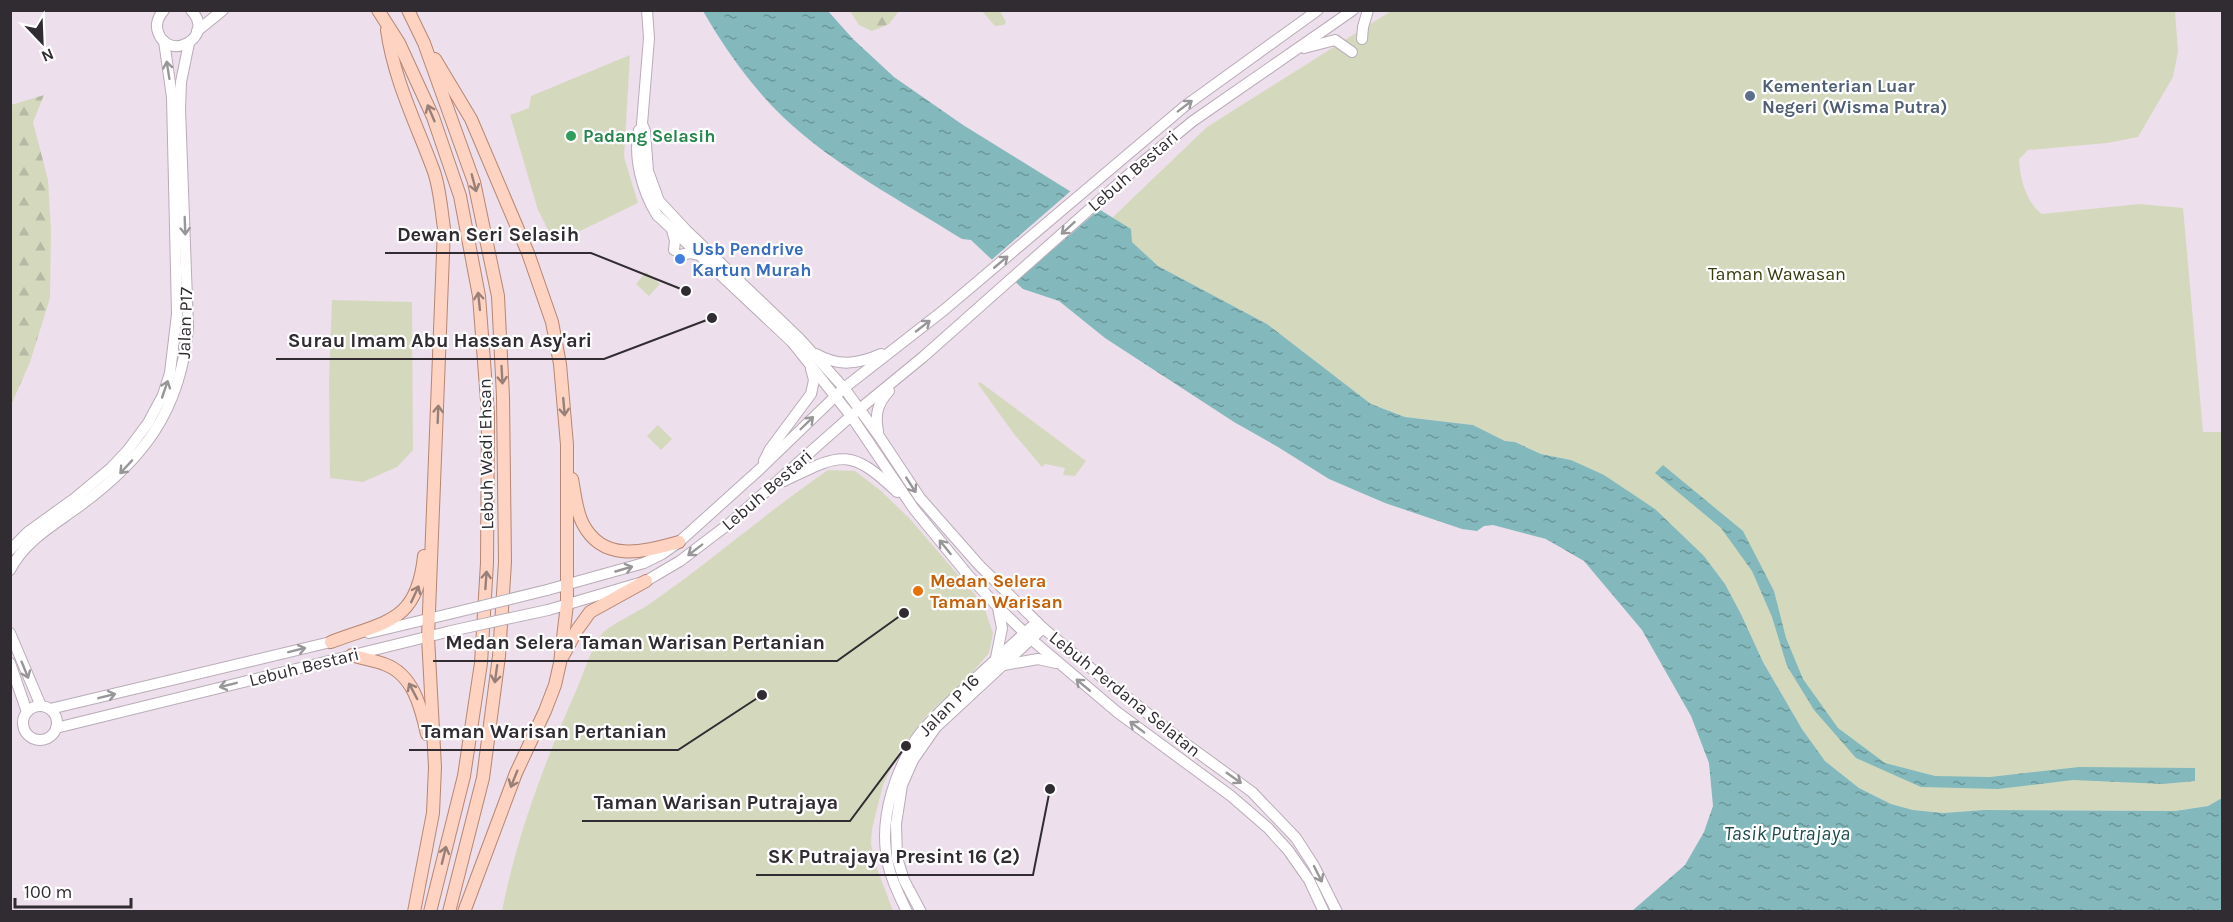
<svg xmlns="http://www.w3.org/2000/svg" width="2233" height="922" font-family="Karla,sans-serif">
<style>
.forest{fill:url(#forest-firs)}
.green{fill:#d4d9be}
.water{fill:url(#water-ripples)}
.pier{fill:#eddfeb}
.lines{fill:none;stroke-linecap:round;stroke-linejoin:round}
.secondary-casing{stroke:#b9acb8;stroke-width:12}
.primary-casing{stroke:#b68673;stroke-width:14}
.secondary{stroke:#fff;stroke-width:10}
.primary{stroke:#fed3c1;stroke-width:12}
.secondary-bridge-casing{stroke:#b9acb8;stroke-width:12;stroke-linecap:butt}
.secondary-bridge{stroke:#fff;stroke-width:10}
.oneway{stroke:#989698}
.oneway2{stroke:#988079}
.service-dot{fill:#5c6f8a;stroke:#fff;stroke-width:2}
.leisure-dot{fill:#2e9e5b;stroke:#fff;stroke-width:2}
.shop-dot{fill:#3f7fe0;stroke:#fff;stroke-width:2}
.food-dot{fill:#e8710a;stroke:#fff;stroke-width:2}
.labels{text-anchor:middle;dominant-baseline:central;stroke-width:4.5;stroke-linejoin:round;paint-order:stroke}
.service-label{font-size:18px;font-weight:bold;fill:#4e5e75;stroke:#fff;text-anchor:start}
.leisure-label{font-size:18px;font-weight:bold;fill:#27864d;stroke:#fff;text-anchor:start}
.street-label{font-size:18px;fill:#312c31;stroke:#fff}
.shop-label{font-size:18px;font-weight:bold;fill:#366cbe;stroke:#fff;text-anchor:start}
.park-label{font-size:18px;fill:#373c0b;stroke:#fff}
.food-label{font-size:18px;font-weight:bold;fill:#c56008;stroke:#fff;text-anchor:start}
.water-label{font-size:20px;font-style:italic;fill:#1c4d4f;stroke:#fff}
.leader{fill:none;stroke:#312c31;stroke-width:2}
.callout-dot{fill:#312c31;stroke:#fff;stroke-width:2}
.callout-label{font-size:20px;text-anchor:middle;font-weight:bold;fill:#312c31;stroke:#fff;stroke-width:4.5;stroke-linejoin:round;paint-order:stroke}
</style>
<defs>
<pattern id="forest-firs" width="22" height="20" patternUnits="userSpaceOnUse" patternTransform="scale(1.5)"><rect width="22" height="20" fill="#d4d9be"/><path d="M5 1l3.5 6h-7zM16 11l3.5 6h-7z" fill="#b6baa4"/></pattern>
<pattern id="water-ripples" width="26" height="14" patternUnits="userSpaceOnUse" patternTransform="scale(1.5)"><rect width="26" height="14" fill="#83b9bc"/><path d="M2 4q2-2 4 0t4 0M15 11q2-2 4 0t4 0" fill="none" stroke="#6c9799"/></pattern>
</defs>
<rect width="100%" height="100%" fill="#eddfeb"/>
<g class="forest">
<polygon points="850,11 899,11 889,24 872,31 859,25"/>
<polygon points="44,95 33,122 48,180 51,230 50,298 30,362 11,405 11,105"/>
</g>
<g class="green">
<polygon points="982,11 1000,11 1006,22 1004,25 995,26"/>
<path d="M1391,11H2175L2178,52L2173,77L2138,137L2107,143L2028,150L2019,159C2020,179 2026,202 2042,214L2139,204L2183,208L2203,432H2222V798L2208,806L2175,811L1984,810L1943,813L1913,810L1891,804L1859,788L1825,761L1802,729L1763,662L1741,614L1725,584L1704,556L1571,460L1541,454L1515,442L1505,441L1473,425L1405,417L1371,404L1267,324L1158,266L1132,242L1113,217L1207,127Z"/>
<polygon points="630,55 624,157 638,203 555,243 538,210 510,115 529,108 531,96"/>
<polygon points="646,272 660,284 649,296 636,284"/>
<polygon points="332,300 412,302 413,450 397,467 363,482 330,478 329,379"/>
<polygon points="980,382 1086,461 1075,476 1063,475 1065,468 1045,464 1042,467 1014,434 978,384"/>
<polygon points="658,425 672,439 661,450 647,436"/>
<path d="M828,470L855,471L880,490L910,519L983,604L993,633L989,653L970,675L927,715L901,748L883,785L872,829L871,844L876,866L893,911H502C517,835 544,764 575,693C583,676 591,648 601,635C607,626 640,611 651,603C711,561 767,512 828,470Z"/>
</g>
<g class="water">
<path d="M703,11H828L853,39L894,77L963,125L1131,229L1132,242L1158,266L1267,324L1371,404L1405,417L1473,425L1505,441L1515,442L1541,454L1571,460L1604,475L1655,509L1704,556L1725,584L1741,614L1763,662L1802,729L1825,761L1859,788L1891,804L1913,810L1943,813L1984,810L2175,811L2208,806L2222,798V911H1632L1685,865L1704,832L1713,806L1709,763L1691,716L1642,630L1584,561L1546,539L1493,525L1484,526L1477,531L1462,529L1385,503L1329,479L1278,447L1234,422L1105,338L1059,301L1023,289L971,240L962,239C901,201 835,166 783,117C751,86 725,49 703,11Z"/>
<polygon points="1663,465 1743,531 1774,591 1786,638 1803,679 1838,728 1885,763 1935,776 1990,777 2079,767 2195,768 2195,781 2163,784 2073,780 1998,789 1921,787 1856,758 1814,710 1787,666 1772,617 1752,571 1721,528 1655,473"/>
</g>
<polygon class="pier" points="1073,189 1102,207 1013,284 989,262"/>
<g class="lines">
<g class="secondary-casing">
<g id="secondary">
<path d="M164,10C158,17 155,24 158,32C168,63 217,37 191,10"/>
<polyline points="647,10 649,38 642,124 645,131 648,171 659,201 686,230 799,338 844,388 879,436 920,498 979,565 1043,628 1099,675 1186,744 1252,792 1296,838 1314,866 1337,912"/>
<polyline points="197,31 223,10"/>
<polyline points="1362,39 1363,27 1368,10"/>
<polyline points="1304,48 1335,40 1352,52"/>
<path d="M639,130C633,157 642,191 657,215L792,342L851,416L914,509L968,575L997,606L1031,639L1117,712L1231,796L1268,828L1288,850L1309,880L1324,912"/>
<polyline points="672,230 675,241 674,250"/>
<polyline points="680,255 690,253 700,255"/>
<path d="M816,354C839,367 858,364 881,354"/>
<path d="M878,431C875,415 877,404 889,391"/>
<polyline points="764,461 770,449 811,394 814,380 811,369"/>
<path d="M784,481C840,454 849,446 897,492"/>
<polyline points="10,550 28,532 75,498 111,468 128,450 148,423 163,395 170,373 177,314 172,97 164,41"/>
<path d="M10,570C24,542 52,526 77,508C143,460 181,411 188,327L180,109L181,82L189,43"/>
<polyline points="547,590 644,563 662,554 679,542 760,469 844,388 944,310 1185,106 1318,10"/>
<polyline points="548,610 646,581 680,561 730,523 851,416 923,357 1144,161 1193,121 1353,10"/>
<polyline points="10,633 41,706"/>
<polyline points="369,633 449,614"/>
<polyline points="996,658 1002,628 998,608"/>
<polyline points="10,663 27,712"/>
<polyline points="1004,665 1038,659 1056,663"/>
<circle cx="40" cy="723" r="17"/>
<polyline points="50,709 339,640"/>
<polyline points="56,728 451,631"/>
<path d="M907,912C898,893 888,873 886,852C881,813 896,771 916,739C926,724 941,711 953,699C981,673 1009,647 1037,622"/>
<polyline points="921,912 904,880 897,858 896,824 902,785 913,760 936,727 1043,628"/>
</g>
</g>
<g class="primary-casing">
<g id="primary">
<polyline points="378,10 399,43 433,117 460,196 479,296 488,414 487,563 481,663 464,776 430,912"/>
<polyline points="408,10 424,43 474,182 498,296 503,397 505,562 499,656 483,778 449,912"/>
<path d="M387,30C394,80 416,123 433,169C440,187 441,209 444,228L428,637L435,767L433,813L414,912"/>
<polyline points="435,59 471,119 528,253 552,322 560,364 567,445 567,604 560,663 555,685 545,711 516,773 464,912"/>
<path d="M572,479C575,494 576,511 583,524C604,564 645,551 679,542"/>
<path d="M331,642C386,621 417,623 424,556"/>
<path d="M352,655C362,659 374,660 384,664C413,674 421,707 427,734"/>
<polyline points="563,656 577,630 590,612 646,581"/>
</g>
</g>
<use href="#secondary" class="secondary"/>
<use href="#primary" class="primary"/>
<g class="secondary-bridge-casing">
<g id="secondary-bridge">
<polyline points="449,614 547,590"/>
<polyline points="451,631 548,610"/>
</g>
</g>
<use href="#secondary-bridge" class="secondary-bridge"/>
</g>
<defs><path id="oneway-shaft" d="M-6 0H5M1.5-3L5.5 0L1.5 3" fill="none" stroke-width="1.6" stroke-linecap="round" stroke-linejoin="round" transform="scale(1.5)"/></defs>
<g class="oneway">
<use href="#oneway-shaft" transform="translate(168 70) rotate(-99)"/>
<use href="#oneway-shaft" transform="translate(1185 106) rotate(-37)"/>
<use href="#oneway-shaft" transform="translate(185 226) rotate(88)"/>
<use href="#oneway-shaft" transform="translate(1068 228) rotate(138)"/>
<use href="#oneway-shaft" transform="translate(1001 262) rotate(-40)"/>
<use href="#oneway-shaft" transform="translate(923 326) rotate(-38)"/>
<use href="#oneway-shaft" transform="translate(165 389) rotate(-71)"/>
<use href="#oneway-shaft" transform="translate(807 423) rotate(-44)"/>
<use href="#oneway-shaft" transform="translate(126 467) rotate(133)"/>
<use href="#oneway-shaft" transform="translate(911 485) rotate(57)"/>
<use href="#oneway-shaft" transform="translate(945 547) rotate(-129)"/>
<use href="#oneway-shaft" transform="translate(695 550) rotate(143)"/>
<use href="#oneway-shaft" transform="translate(624 569) rotate(-16)"/>
<use href="#oneway-shaft" transform="translate(297 650) rotate(-14)"/>
<use href="#oneway-shaft" transform="translate(25 670) rotate(68)"/>
<use href="#oneway-shaft" transform="translate(228 685) rotate(166)"/>
<use href="#oneway-shaft" transform="translate(1083 685) rotate(-140)"/>
<use href="#oneway-shaft" transform="translate(107 696) rotate(-14)"/>
<use href="#oneway-shaft" transform="translate(1137 727) rotate(-143)"/>
<use href="#oneway-shaft" transform="translate(1234 778) rotate(35)"/>
<use href="#oneway-shaft" transform="translate(1318 874) rotate(63)"/>
</g>
<g class="oneway2">
<use href="#oneway-shaft" transform="translate(431 113) rotate(-113)"/>
<use href="#oneway-shaft" transform="translate(474 183) rotate(75)"/>
<use href="#oneway-shaft" transform="translate(479 301) rotate(-96)"/>
<use href="#oneway-shaft" transform="translate(502 375) rotate(87)"/>
<use href="#oneway-shaft" transform="translate(564 407) rotate(85)"/>
<use href="#oneway-shaft" transform="translate(438 414) rotate(-88)"/>
<use href="#oneway-shaft" transform="translate(486 580) rotate(-86)"/>
<use href="#oneway-shaft" transform="translate(415 594) rotate(-65)"/>
<use href="#oneway-shaft" transform="translate(496 674) rotate(98)"/>
<use href="#oneway-shaft" transform="translate(413 691) rotate(-118)"/>
<use href="#oneway-shaft" transform="translate(514 779) rotate(112)"/>
<use href="#oneway-shaft" transform="translate(444 855) rotate(-76)"/>
</g>
<circle class="service-dot" cx="1750" cy="96" r="6"/>
<circle class="leisure-dot" cx="571" cy="136" r="6"/>
<circle class="shop-dot" cx="680" cy="259" r="6"/>
<circle class="food-dot" cx="918" cy="591" r="6"/>
<g class="labels">
<g class="service-label">
<text x="1762" y="86">Kementerian Luar<tspan x="1762" dy="21">Negeri (Wisma Putra)</tspan></text>
</g>
<g class="leisure-label">
<text x="583" y="136">Padang Selasih</text>
</g>
<g class="street-label">
<text transform="translate(1133 171) rotate(-41)">Lebuh Bestari</text>
<text transform="translate(185 323) rotate(-88)">Jalan P17</text>
<text transform="translate(486 454) rotate(-91)">Lebuh Wadi Ehsan</text>
<text transform="translate(767 490) rotate(-41)">Lebuh Bestari</text>
<text transform="translate(304 667) rotate(-14)">Lebuh Bestari</text>
<text transform="translate(1125 694) rotate(39)">Lebuh Perdana Selatan</text>
<text transform="translate(949 705) rotate(-46)">Jalan P 16</text>
</g>
<g class="shop-label">
<text x="692" y="249">Usb Pendrive<tspan x="692" dy="21">Kartun Murah</tspan></text>
</g>
<g class="park-label">
<text x="1777" y="274">Taman Wawasan</text>
</g>
<g class="food-label">
<text x="930" y="581">Medan Selera<tspan x="930" dy="21">Taman Warisan</tspan></text>
</g>
<g class="water-label">
<text x="1787" y="833">Tasik Putrajaya</text>
</g>
</g>
<path class="leader" d="M686 291L591 253H385M712 318L604 359H276M904 613L837 661H433M762 695L678 750H409M906 746L850 821H582M1050 789L1033 875H756"/>
<g class="callout-dot">
<circle cx="686" cy="291" r="6"/>
<circle cx="712" cy="318" r="6"/>
<circle cx="904" cy="613" r="6"/>
<circle cx="762" cy="695" r="6"/>
<circle cx="906" cy="746" r="6"/>
<circle cx="1050" cy="789" r="6"/>
</g>
<g class="callout-label">
<text x="488" y="241">Dewan Seri Selasih</text>
<text x="440" y="347">Surau Imam Abu Hassan Asy'ari</text>
<text x="635" y="649">Medan Selera Taman Warisan Pertanian</text>
<text x="544" y="738">Taman Warisan Pertanian</text>
<text x="716" y="809">Taman Warisan Putrajaya</text>
<text x="894" y="863">SK Putrajaya Presint 16 (2)</text>
</g>
<rect width="2233" height="922" fill="none" stroke="#312c31" stroke-width="24"/>
<g transform="translate(42 42) rotate(157)" stroke="#ffffff" stroke-width="4.5" paint-order="stroke">
<path d="M0-4.5L10 22L0 15L-10 22Z" fill="#312c31"/>
<text y="-9" font-size="16" font-weight="bold" text-anchor="middle" fill="#312c31">N</text>
</g>
<path d="M15 898v9h116v-9" fill="none" stroke="#312c31" stroke-width="3"/>
<text x="24" y="898" font-size="18" fill="#312c31" stroke="#ffffff" stroke-width="4.5" paint-order="stroke">100 m</text>
</svg>
